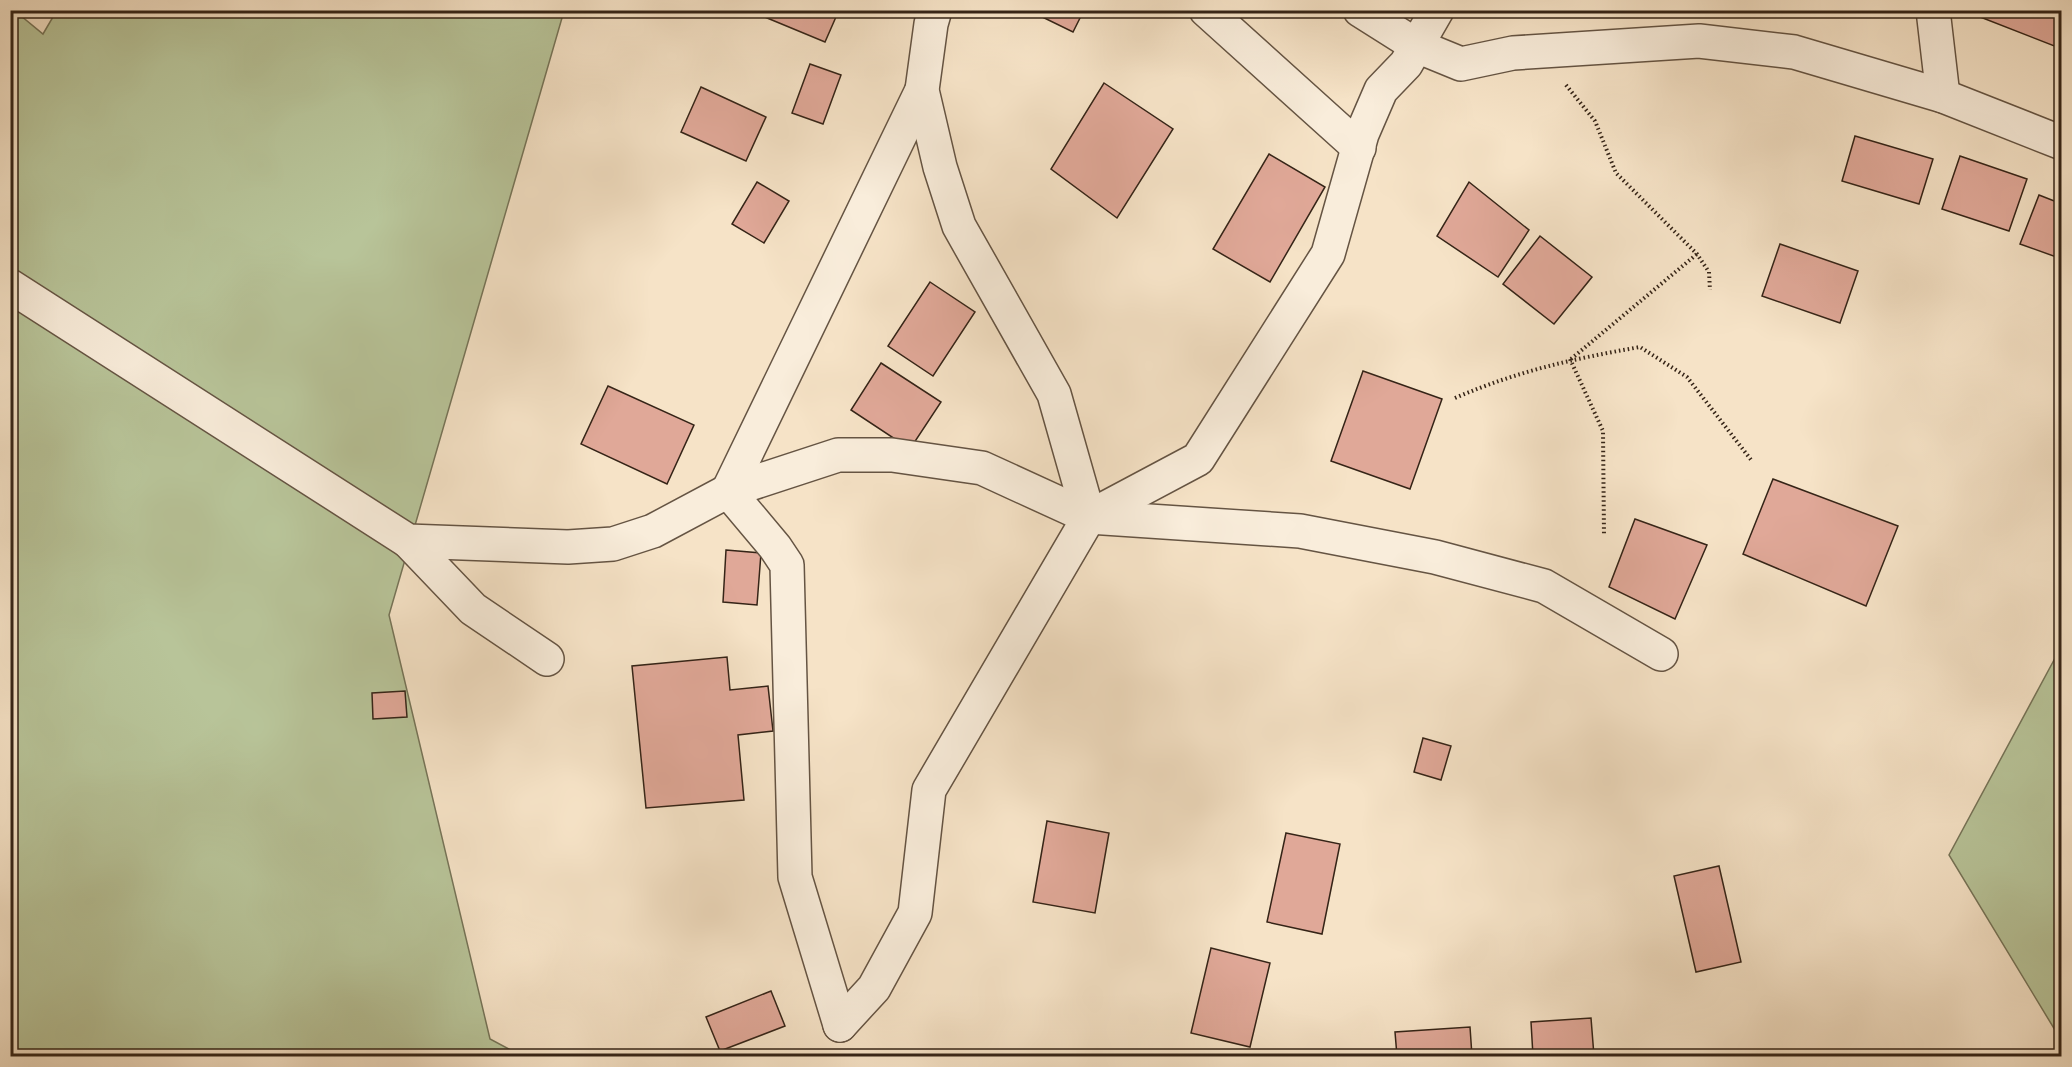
<svg xmlns="http://www.w3.org/2000/svg" width="2072" height="1067" font-family="'Gentium Book Plus',serif">
<style>
.green{fill:#b8c499;stroke:#767458;stroke-width:1.5}
.building{fill:#e0a898;stroke:#352417;stroke-width:1.5}
.lines{fill:none;stroke-linecap:round;stroke-linejoin:round}
.minor-casing{stroke:#655443;stroke-width:36}
.path{stroke:#352417;stroke-width:4;stroke-dasharray:1.5 3;stroke-linecap:butt}
.minor{stroke:#f9eddb;stroke-width:33}
</style>
<rect width="100%" height="100%" fill="#f6e3c7"/>
<filter id="stains"><feTurbulence type="fractalNoise" baseFrequency=".00333" numOctaves="4"/><feColorMatrix values="0 0 0 0 .2 0 0 0 0 .09 0 0 0 0 .02 0 0 0 .5 -.17"/></filter>
<radialGradient id="worn" r=".72"><stop offset=".6" stop-color="#630" stop-opacity="0"/><stop offset="1" stop-color="#630" stop-opacity=".3"/></radialGradient>
<g class="green">
<polygon points="57,10 564,11 389,615 490,1039 522,1056 11,1056 10,11 15,11 43,34"/>
<polygon points="2061,647 2061,1040 1949,855"/>
</g>
<g class="building">
<polygon points="756,10 839,10 825,42 755,13"/>
<polygon points="1028,10 1084,10 1073,32"/>
<polygon points="1971,10 2062,10 2062,49 1970,13"/>
<polygon points="810,64 841,75 823,124 792,113"/>
<polygon points="1104,83 1173,129 1117,218 1051,169"/>
<polygon points="701,87 766,117 746,161 681,132"/>
<polygon points="1855,136 1933,159 1919,204 1842,181"/>
<polygon points="1269,154 1325,187 1270,282 1213,249"/>
<polygon points="1960,156 2027,179 2009,231 1942,209"/>
<polygon points="757,182 789,201 764,243 732,224"/>
<polygon points="1469,182 1529,230 1498,277 1437,236"/>
<polygon points="2039,195 2062,204 2062,259 2020,244"/>
<polygon points="1540,236 1592,277 1554,324 1503,284"/>
<polygon points="1780,244 1858,271 1840,323 1762,296"/>
<polygon points="930,282 975,312 933,376 888,346"/>
<polygon points="881,363 941,402 910,449 851,410"/>
<polygon points="1363,371 1442,399 1410,489 1331,461"/>
<polygon points="608,386 694,425 667,484 581,444"/>
<polygon points="1773,479 1898,526 1866,606 1743,554"/>
<polygon points="1635,519 1707,545 1675,619 1609,587"/>
<polygon points="726,550 761,553 757,605 723,602"/>
<polygon points="727,657 730,690 768,686 773,731 738,735 744,800 646,808 632,666"/>
<polygon points="405,691 407,717 373,719 372,693"/>
<polygon points="1423,738 1451,746 1441,780 1414,772"/>
<polygon points="1047,821 1109,833 1095,913 1033,902"/>
<polygon points="1286,833 1340,844 1322,934 1267,922"/>
<polygon points="1719,866 1741,962 1696,972 1674,876"/>
<polygon points="1211,948 1270,963 1250,1047 1191,1033"/>
<polygon points="771,991 785,1026 720,1051 706,1017"/>
<polygon points="1591,1018 1594,1056 1533,1056 1531,1022"/>
<polygon points="1470,1027 1472,1056 1397,1056 1395,1032"/>
</g>
<g class="lines">
<g class="minor-casing">
<g id="minor">
<polyline points="935,10 931,24 922,90 940,167 959,226 1054,394 1089,517"/>
<polyline points="1206,10 1359,148"/>
<polyline points="1360,10 1417,46 1461,64 1513,53 1699,41 1794,52 1943,96 2062,143"/>
<polyline points="1933,10 1943,96"/>
<polyline points="10,286 408,541 568,547 613,544 653,531 728,491 838,455 892,455 982,468 1089,517 1300,531 1435,557 1544,586 1661,654"/>
<polyline points="408,541 473,609 547,659"/>
<polyline points="840,1025 874,988 915,913 929,790 1089,517 1198,459 1328,254 1362,134 1381,90 1406,64 1437,10"/>
<polyline points="840,1025 795,877 787,565 775,547 728,491 922,90"/>
</g>
</g>
<g class="path">
<polyline points="1566,85 1595,121 1616,173 1697,254 1709,272 1710,290"/>
<polyline points="1570,359 1603,431 1604,536"/>
<polyline points="1571,359 1697,254"/>
<path d="M1455,398C1518,371 1572,359 1640,347L1687,377L1752,461"/>
</g>
<use href="#minor" class="minor"/>
</g>
<rect width="2072" height="1067" fill="none" stroke="#f6e3c7" stroke-width="36"/>
<rect x="12" y="12" width="2048" height="1043" fill="none" stroke="#352417" stroke-width="3"/>
<rect x="18" y="18" width="2036" height="1031" fill="none" stroke="#352417" stroke-width="1.5"/>
<rect width="100%" height="100%" filter="url(#stains)"/>
<rect width="100%" height="100%" fill="url(#worn)"/>
</svg>
